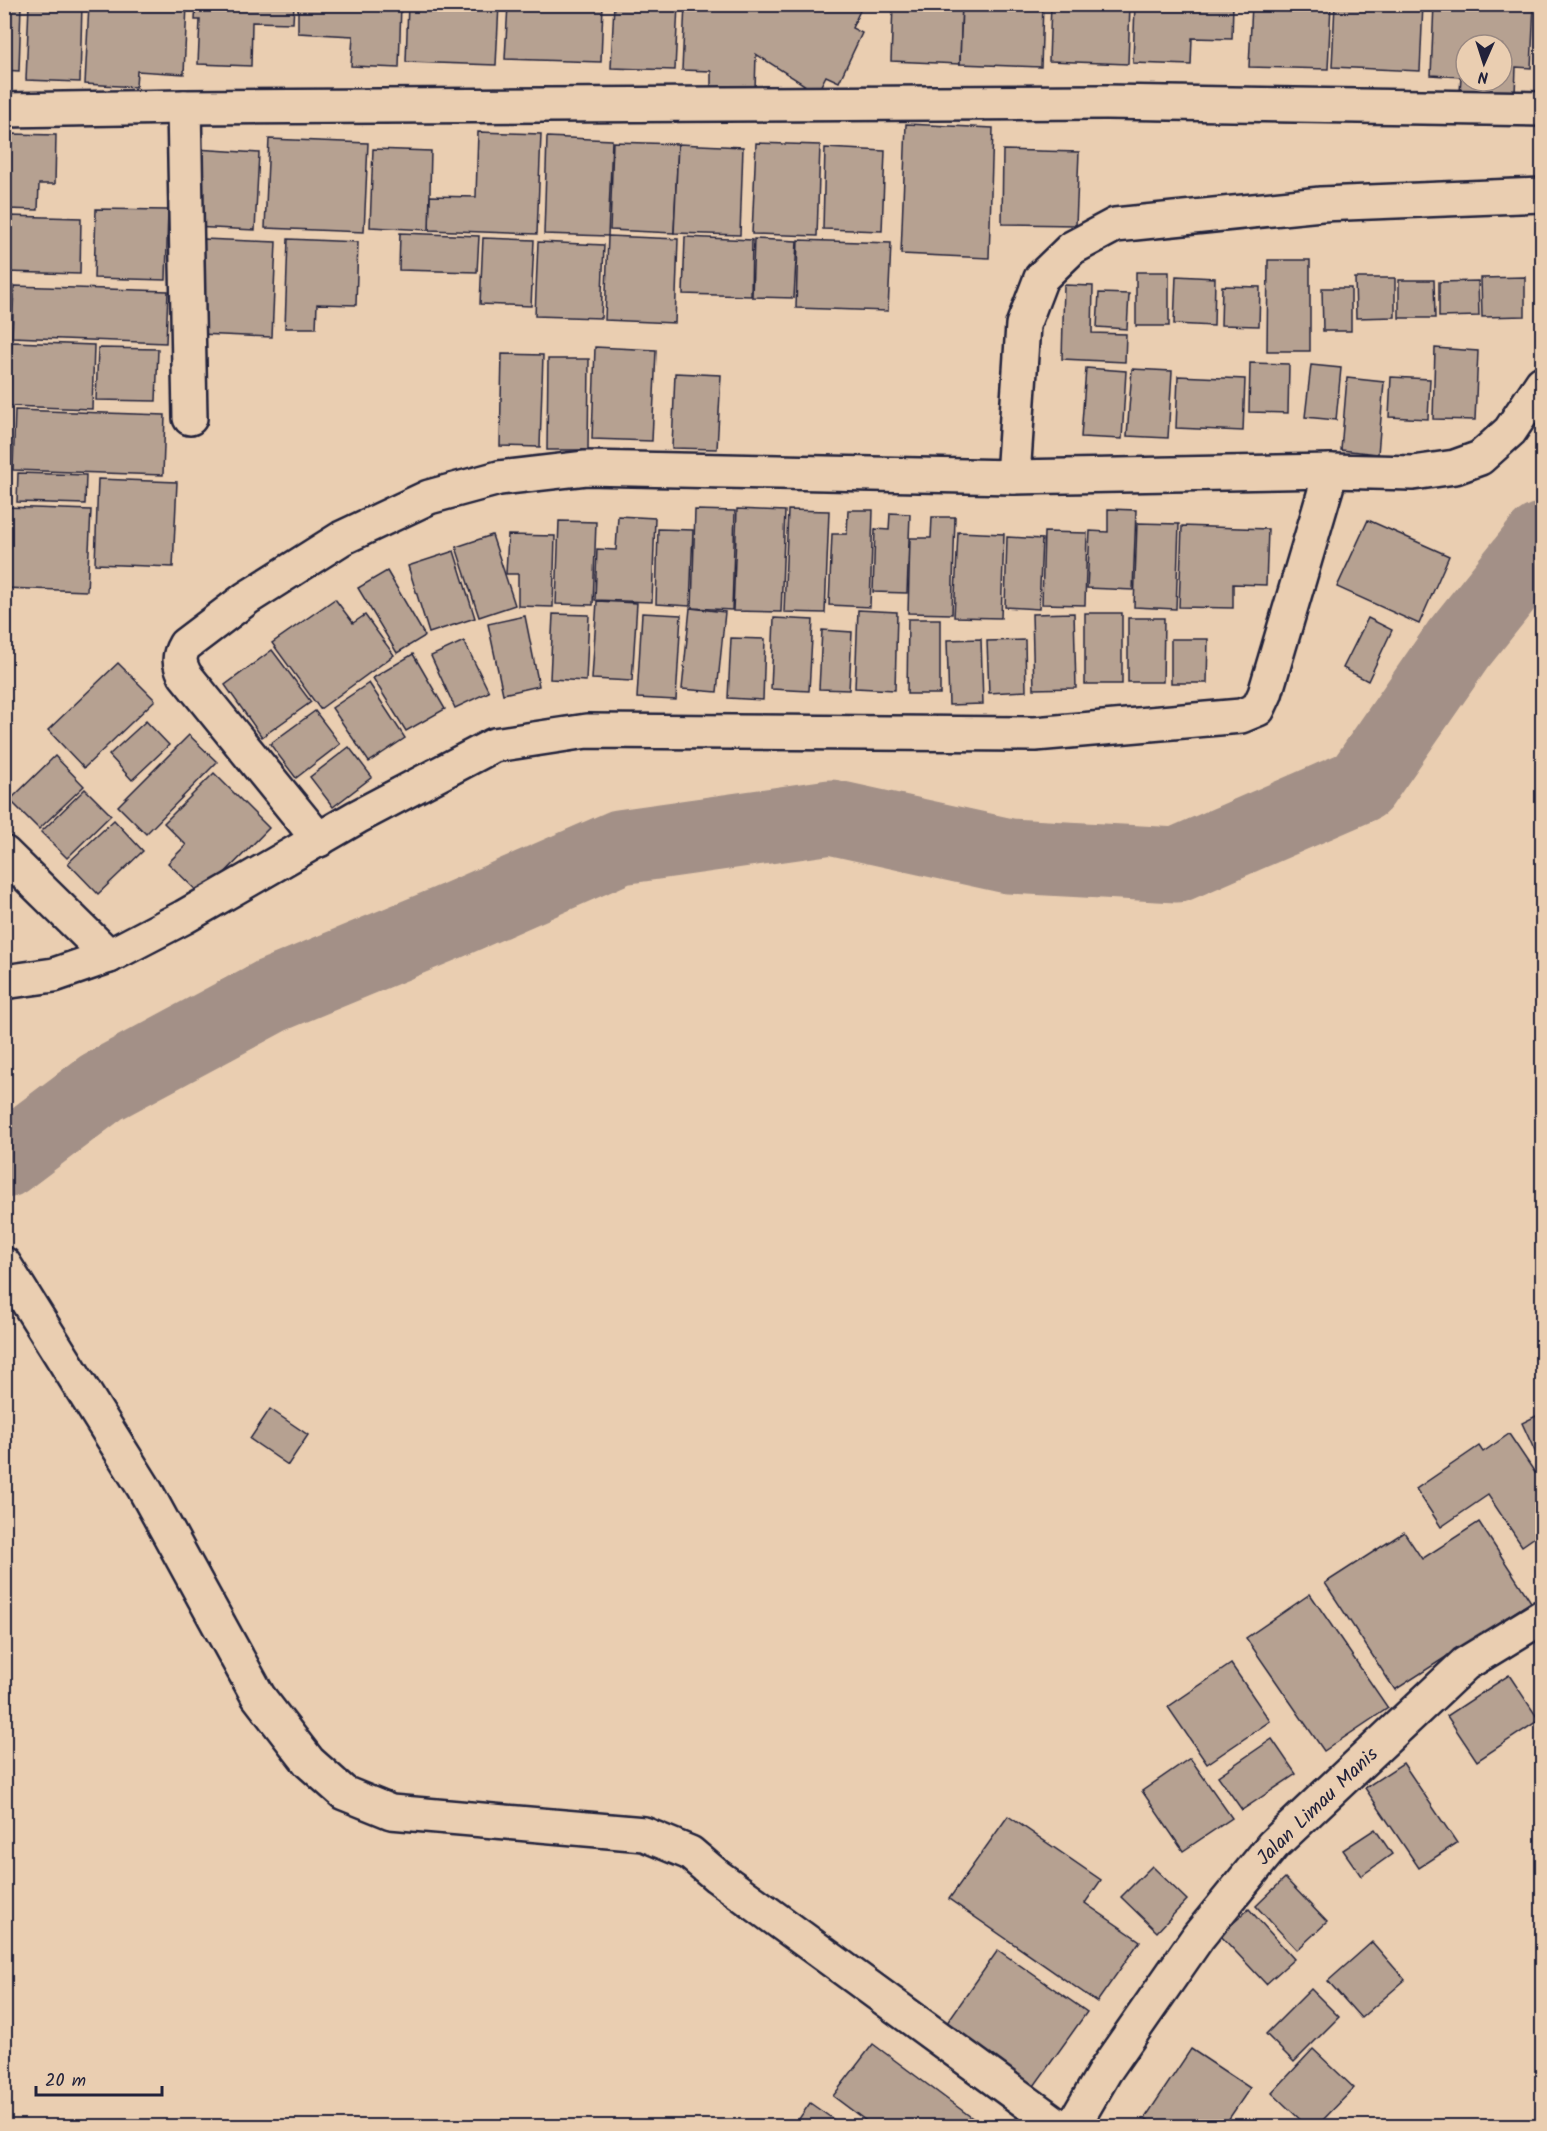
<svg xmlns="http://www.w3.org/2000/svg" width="1547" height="2131" font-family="Kalam,sans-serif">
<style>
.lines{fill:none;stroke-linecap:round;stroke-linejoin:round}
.river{stroke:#a39087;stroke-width:75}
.building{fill:#b6a191;stroke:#22223b;stroke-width:1.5;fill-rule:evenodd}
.minor-casing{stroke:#22223b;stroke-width:38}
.tertiary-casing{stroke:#22223b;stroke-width:38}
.minor{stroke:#eaceb1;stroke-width:33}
.tertiary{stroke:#eaceb1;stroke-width:33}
.labels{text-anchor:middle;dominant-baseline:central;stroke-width:6;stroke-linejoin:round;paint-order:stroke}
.street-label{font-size:20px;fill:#22223b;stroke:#eaceb1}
</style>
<rect width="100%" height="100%" fill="#eaceb1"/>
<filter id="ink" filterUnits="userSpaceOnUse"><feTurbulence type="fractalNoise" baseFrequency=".0167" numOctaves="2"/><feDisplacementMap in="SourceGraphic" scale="12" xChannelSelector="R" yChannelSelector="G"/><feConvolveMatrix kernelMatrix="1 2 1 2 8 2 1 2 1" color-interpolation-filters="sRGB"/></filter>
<g filter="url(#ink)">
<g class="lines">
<polyline class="river" points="4,1161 102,1087 271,996 447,923 620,847 831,817 1009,856 1177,865 1361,785 1458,645 1542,540"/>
</g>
<g class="building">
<polygon points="4,4 21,4 19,71 4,70"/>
<polygon points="29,4 82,4 80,82 26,80"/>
<polygon points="89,4 187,4 184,74 137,71 136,87 85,84"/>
<polygon points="196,4 294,4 293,23 252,22 251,66 198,64 200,20 195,20"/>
<polygon points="298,4 401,4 399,68 351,66 353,36 298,33"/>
<polygon points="408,4 499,4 496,65 406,62"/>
<polygon points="508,4 603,4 601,62 505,59"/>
<polygon points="614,4 678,4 675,70 611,68"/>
<polygon points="685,4 863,4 852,28 862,33 839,82 826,76 817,93 756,54 755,91 711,90 711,71 682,70"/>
<polygon points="893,4 962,4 960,64 891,61"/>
<polygon points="962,4 1043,4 1041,67 960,64"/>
<polygon points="1051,4 1130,4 1128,64 1049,61"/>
<polygon points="1135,4 1233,4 1232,39 1192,38 1191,65 1133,63"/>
<polygon points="1252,4 1331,4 1328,69 1249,67"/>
<polygon points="1335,4 1423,4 1420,71 1332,67"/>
<path d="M1434,4H1534L1531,68L1516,67L1515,94L1460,92L1461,77L1431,75ZM1466,45H1502V81H1466Z"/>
<polygon points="906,124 993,128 989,258 901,254"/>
<polygon points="478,132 541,134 537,234 429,230 430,196 476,197"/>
<polygon points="10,134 56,135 55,184 39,184 38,210 8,209"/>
<polygon points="547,137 612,140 608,236 544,234"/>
<polygon points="269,139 368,143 364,232 265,228"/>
<polygon points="613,142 678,144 674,233 610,230"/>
<polygon points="756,143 820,145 817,236 752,234"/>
<polygon points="678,144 743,147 740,235 674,233"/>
<polygon points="825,148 885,151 882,231 823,229"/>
<polygon points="196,149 259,153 255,230 192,227"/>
<polygon points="373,149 431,151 429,230 370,227"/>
<polygon points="1003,150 1079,152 1076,225 1002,224"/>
<polygon points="96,209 168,210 166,280 94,278"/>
<polygon points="8,216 81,218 80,274 6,272"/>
<polygon points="400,233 479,236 477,272 399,270"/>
<polygon points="608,236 678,239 675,323 605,320"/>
<polygon points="685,237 752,240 751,296 683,294"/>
<polygon points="483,238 534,240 531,306 480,304"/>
<polygon points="203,239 276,242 272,337 199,334"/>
<polygon points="288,239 358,242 356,305 317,304 316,328 285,328"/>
<polygon points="754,239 797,241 794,298 752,297"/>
<polygon points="798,240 891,243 888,311 796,308"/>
<polygon points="538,242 604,245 601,318 535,316"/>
<polygon points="1268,260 1310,260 1310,351 1267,351"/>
<rect x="1136" y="272" width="33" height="54"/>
<polygon points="1176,276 1215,278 1214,326 1174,324"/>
<polygon points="1525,277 1525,316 1482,317 1481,278"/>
<polygon points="1355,278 1395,278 1395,317 1356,318"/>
<polygon points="1399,280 1434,280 1435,318 1399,318"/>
<polygon points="1478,281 1479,316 1439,317 1439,282"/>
<polygon points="1064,285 1093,286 1092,333 1126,334 1125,362 1062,359"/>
<polygon points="14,286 168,291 166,343 12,337"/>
<polygon points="1222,286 1260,287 1259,326 1221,325"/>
<polygon points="1322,288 1351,288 1351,331 1323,331"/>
<polygon points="1099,293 1129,294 1127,329 1097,327"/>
<polygon points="12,342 94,345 92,409 9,406"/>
<polygon points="595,347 656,350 652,441 592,439"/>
<polygon points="98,348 158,349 156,401 96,400"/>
<polygon points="1435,348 1478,351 1475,420 1433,419"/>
<polygon points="502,354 543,355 540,447 500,446"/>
<polygon points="548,359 589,359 588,450 547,450"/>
<polygon points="1250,363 1289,364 1288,413 1249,412"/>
<polygon points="1311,365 1341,368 1336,420 1305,417"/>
<polygon points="1086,368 1126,371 1122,439 1081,437"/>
<polygon points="1132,369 1172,371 1168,438 1127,436"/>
<polygon points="675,373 721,375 717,449 672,448"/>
<polygon points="1178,376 1245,379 1243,431 1176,428"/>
<polygon points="1391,377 1430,379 1428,419 1389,417"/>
<polygon points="1347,378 1384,382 1378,454 1341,450"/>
<polygon points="15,410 165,415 163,475 13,470"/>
<polygon points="18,473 86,475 85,504 17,502"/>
<polygon points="98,479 177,482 173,567 95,564"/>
<polygon points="5,507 91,510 87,591 4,588"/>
<polygon points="737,509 785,511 781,612 733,611"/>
<polygon points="1108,509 1136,510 1133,590 1087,588 1090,531 1108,532"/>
<polygon points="695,510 735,511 732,610 692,608"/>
<polygon points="788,510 829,511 825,613 784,612"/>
<polygon points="848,510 873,510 870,607 829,605 832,534 847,534"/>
<polygon points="890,513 910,514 907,593 873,592 875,529 889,530"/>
<polygon points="618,516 655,518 652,602 595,600 597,549 616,550"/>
<polygon points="932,517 955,517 952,614 908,613 910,538 931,538"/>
<polygon points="1368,520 1449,556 1419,624 1337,587"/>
<polygon points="559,521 596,522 593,605 556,604"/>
<polygon points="1137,523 1179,524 1176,609 1134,607"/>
<polygon points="1182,526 1268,529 1266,585 1233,584 1233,608 1179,607"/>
<polygon points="658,529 693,530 690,606 656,604"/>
<polygon points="958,532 1004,534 1001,618 954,617"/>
<polygon points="1044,532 1087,533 1085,605 1042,604"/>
<polygon points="492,535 515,605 479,617 456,547"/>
<polygon points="508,535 555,536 553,607 518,606 518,574 506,574"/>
<polygon points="1007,537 1042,539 1039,609 1005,607"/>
<polygon points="454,551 475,618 429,633 408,566"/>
<polygon points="387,571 425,636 397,653 358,588"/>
<polygon points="335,599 353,623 365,615 394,655 320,709 272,643"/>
<polygon points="597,601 637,603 632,681 592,679"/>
<polygon points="690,608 725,612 717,692 682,689"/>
<polygon points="858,610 897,612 895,690 855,688"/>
<polygon points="642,613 681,615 676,700 637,698"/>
<polygon points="1074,613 1076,688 1034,689 1032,614"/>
<rect x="1085" y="613" width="37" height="71"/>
<polygon points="553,614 589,615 586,681 550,679"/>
<polygon points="525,616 539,686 503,694 488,624"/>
<polygon points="774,618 813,620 809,691 771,689"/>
<polygon points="1128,618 1164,618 1163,682 1128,682"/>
<polygon points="1368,618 1392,630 1368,681 1343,668"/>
<polygon points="908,619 940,619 940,694 907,694"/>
<polygon points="822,630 852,632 849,690 819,689"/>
<polygon points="731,638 765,639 763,700 728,698"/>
<polygon points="981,639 983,704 949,705 947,640"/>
<polygon points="1171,639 1208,639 1207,683 1171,683"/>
<polygon points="1025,640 1026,691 989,693 987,641"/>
<polygon points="464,641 489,692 455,708 431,656"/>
<polygon points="272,650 311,702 262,737 225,685"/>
<polygon points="413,654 445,709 406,731 373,678"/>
<polygon points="118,663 155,700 84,768 48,730"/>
<polygon points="369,683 405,738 369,762 332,708"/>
<polygon points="315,711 340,744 296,778 270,744"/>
<polygon points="146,721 169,745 132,780 109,755"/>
<polygon points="189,735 217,762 146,834 118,806"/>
<polygon points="349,747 372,777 333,807 310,777"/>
<polygon points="55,756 84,786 39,829 10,800"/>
<polygon points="214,773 269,828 202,896 168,863 186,845 164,823"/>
<polygon points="85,789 111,815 67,858 41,832"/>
<polygon points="114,820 143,851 98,894 68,863"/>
<polygon points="270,1409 308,1435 288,1465 250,1439"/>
<polygon points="1542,1413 1542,1456 1538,1458 1522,1423"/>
<polygon points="1509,1434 1542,1483 1542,1532 1522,1546 1488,1495 1441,1527 1416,1489 1479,1446 1483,1452"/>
<polygon points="1479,1522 1531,1602 1395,1690 1325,1583 1404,1532 1422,1559"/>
<polygon points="1310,1594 1388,1708 1324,1751 1246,1638"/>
<polygon points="1231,1664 1270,1721 1207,1764 1168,1707"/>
<polygon points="1509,1675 1539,1720 1477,1761 1447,1716"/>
<polygon points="1272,1739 1296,1774 1242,1810 1218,1776"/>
<polygon points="1190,1758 1232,1818 1183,1851 1142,1791"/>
<polygon points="1403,1763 1457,1843 1419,1868 1365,1788"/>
<polygon points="1008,1816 1101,1880 1085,1903 1140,1941 1097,2002 949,1899"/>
<polygon points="1375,1829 1392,1854 1361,1876 1343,1850"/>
<polygon points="1152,1866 1187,1900 1157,1932 1121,1897"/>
<polygon points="1285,1878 1327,1922 1297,1950 1256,1906"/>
<polygon points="1249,1909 1294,1959 1266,1984 1220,1935"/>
<polygon points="1372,1942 1405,1980 1361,2018 1328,1981"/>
<polygon points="998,1950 1087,2012 1032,2089 944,2027"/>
<polygon points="1311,1989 1339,2017 1294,2062 1266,2034"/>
<polygon points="873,2044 983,2126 873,2126 833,2096"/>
<polygon points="1191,2049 1250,2088 1224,2126 1157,2126 1145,2118"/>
<polygon points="1313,2049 1354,2088 1317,2126 1307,2126 1272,2093"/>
<polygon points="810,2103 843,2126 794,2126"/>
</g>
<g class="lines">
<g class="minor-casing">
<g id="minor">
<polyline points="184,107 190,418"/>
<polyline points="4,110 184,107 1106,102 1542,109"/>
<polyline points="1013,477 1023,325 1041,278 1072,248 1115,225 1321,204 1542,195"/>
<path d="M319,840L185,675C179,663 178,657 185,645L247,598L342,538L429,497L499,478L586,468L1013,477L1331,471L1413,473L1455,467L1480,458L1510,431L1542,383"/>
<polyline points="4,853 109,956"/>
<polyline points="4,982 54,975 109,956 184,917 357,817 494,745 587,731 1035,734 1241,716 1258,709 1265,694 1331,471"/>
<polyline points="4,1264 144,1488 258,1696 309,1762 344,1793 391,1812 644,1834 690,1853 717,1876 1059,2126"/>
</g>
</g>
<g class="tertiary-casing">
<polyline id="tertiary" points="1073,2126 1105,2071 1198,1937 1273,1845 1465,1664 1542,1617"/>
</g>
<use href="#minor" class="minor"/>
<use href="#tertiary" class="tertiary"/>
</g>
</g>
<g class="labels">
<g class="street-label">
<text transform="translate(1318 1807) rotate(-44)">Jalan Limau Manis</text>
</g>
</g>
<rect width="1547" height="2131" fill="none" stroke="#eaceb1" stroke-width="24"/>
<rect x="12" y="12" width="1523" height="2107" fill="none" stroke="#22223b" stroke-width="2" filter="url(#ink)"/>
<g transform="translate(1484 63) rotate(183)"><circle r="28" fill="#eaceb1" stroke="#9a8982" stroke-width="1.5"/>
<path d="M0-4.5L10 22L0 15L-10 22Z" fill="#22223b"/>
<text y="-9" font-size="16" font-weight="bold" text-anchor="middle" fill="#22223b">N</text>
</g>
<path d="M36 2086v9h126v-9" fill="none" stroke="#22223b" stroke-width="3"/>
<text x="45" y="2086" font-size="18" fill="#22223b" stroke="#eaceb1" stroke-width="4.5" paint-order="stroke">20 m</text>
</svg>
